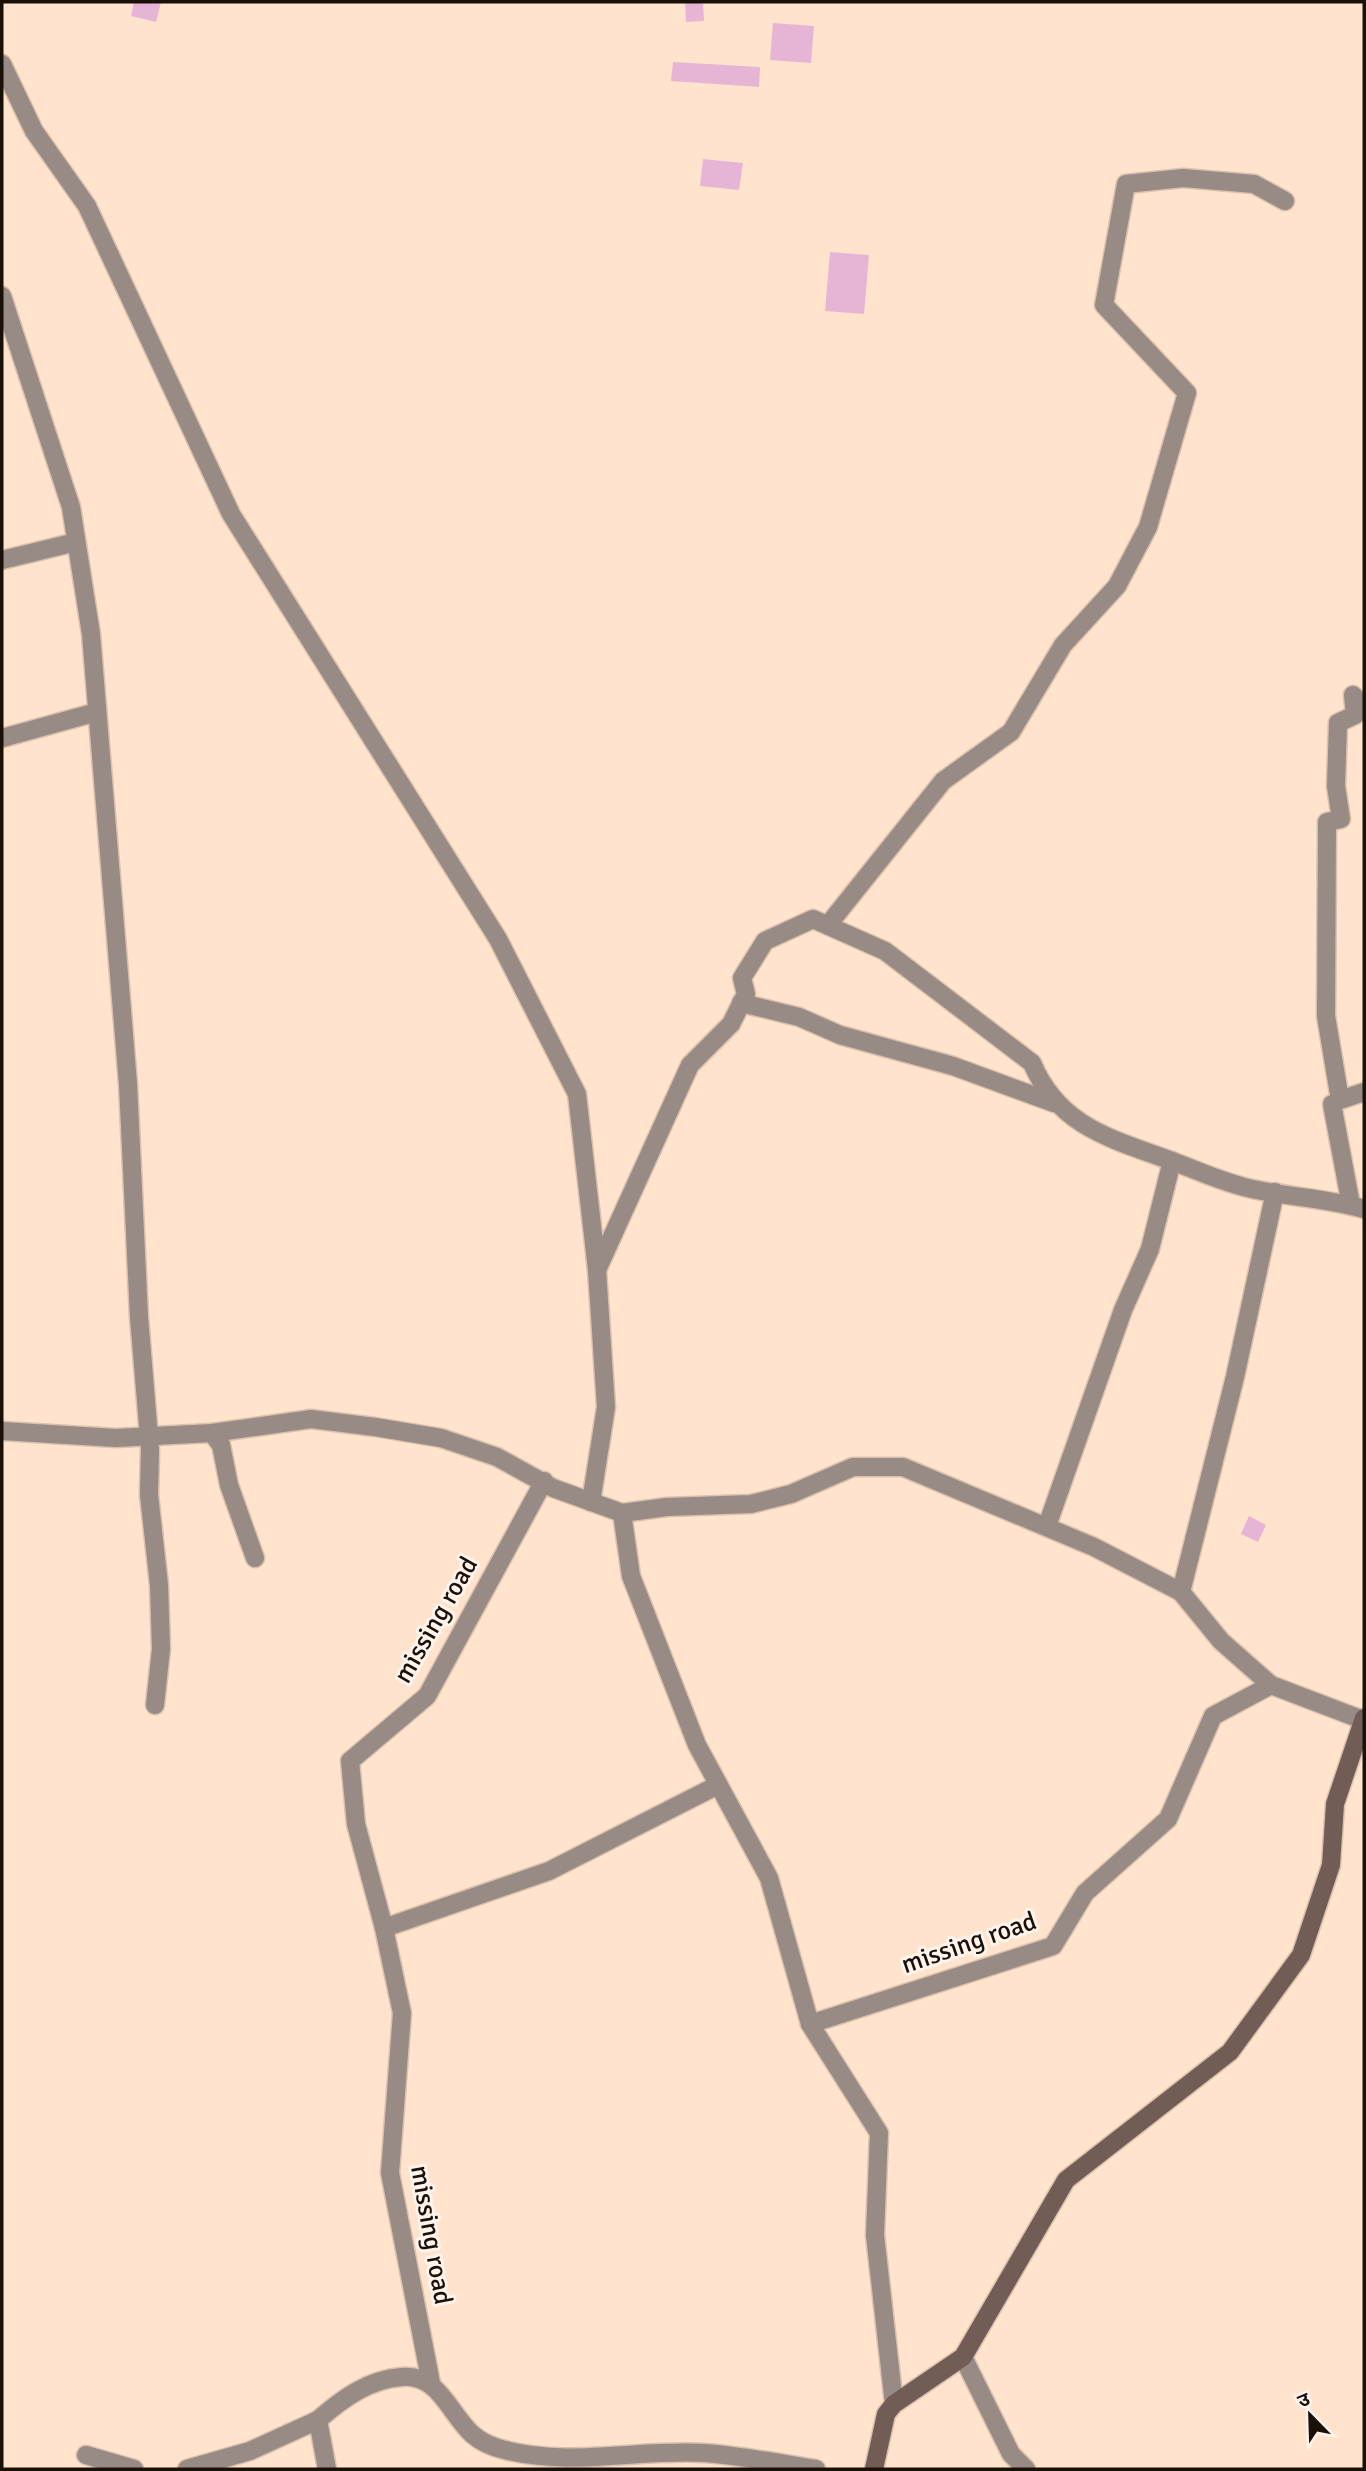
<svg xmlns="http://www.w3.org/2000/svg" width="1366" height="2471" font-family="Signika,'Noto Sans Devanagari',sans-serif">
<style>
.building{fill:#e6b5d5}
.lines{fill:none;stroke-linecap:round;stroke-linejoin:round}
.street-casing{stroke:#dac1ad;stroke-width:21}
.secondary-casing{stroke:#dac1ad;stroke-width:21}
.street{stroke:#988a84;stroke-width:18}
.secondary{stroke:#715d55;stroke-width:18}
.labels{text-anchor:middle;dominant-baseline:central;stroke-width:6;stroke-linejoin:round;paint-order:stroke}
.street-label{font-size:26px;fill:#191008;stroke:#fff4eb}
</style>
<rect width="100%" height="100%" fill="#ffe3cc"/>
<g class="building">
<polygon points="134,2 161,2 156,22 131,16"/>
<polygon points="685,2 703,2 704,21 686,22"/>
<polygon points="773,23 814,26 811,63 770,60"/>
<polygon points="673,62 760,67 759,87 671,81"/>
<polygon points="703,159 743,163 739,190 700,186"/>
<polygon points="830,252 869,255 864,314 825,311"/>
<polygon points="1249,1516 1266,1525 1258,1542 1241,1534"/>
</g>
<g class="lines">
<g class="street-casing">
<g id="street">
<polyline points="2,64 34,131 87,206 231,514 498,939 577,1094 597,1270"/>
<polyline points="2,296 71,507 91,634 128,1084 139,1317 150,1449 149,1495 159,1585 161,1649 155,1705"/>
<polyline points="2,560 76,542"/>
<polyline points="1364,707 1353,695 1355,715 1338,723 1336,786 1341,819 1327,822 1326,1016 1340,1100 1364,1092"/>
<polyline points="2,738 97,712"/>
<polyline points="828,925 943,781 1011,732 1063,645 1117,586 1148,527 1187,393 1104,305 1126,184 1183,178 1254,184 1285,201"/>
<polyline points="741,1003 799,1017 840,1035 953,1066 1054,1103"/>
<polyline points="1332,1104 1351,1205"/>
<polyline points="1275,1192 1235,1377 1181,1592 1221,1641 1271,1685 1363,1720 1364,1724"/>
<polyline points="2,1431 116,1438 212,1433 311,1419 375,1427 441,1438 497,1457 553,1488 622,1513 667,1507 751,1504 791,1494 853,1467 903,1467 1094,1547 1181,1592"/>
<polyline points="212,1433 221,1445 229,1485 255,1558"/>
<polyline points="544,1481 427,1696 350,1761 356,1824 384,1928 549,1871 718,1785"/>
<path d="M591,1502L606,1407L597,1270L690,1065L731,1024L746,994L742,978L765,941L813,919L885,951L1032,1063C1059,1127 1112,1139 1172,1161C1196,1170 1222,1182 1248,1188C1287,1197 1326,1198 1364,1209"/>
<polyline points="622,1513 631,1576 697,1745 769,1878 810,2024"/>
<polyline points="1047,1526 1123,1310 1150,1249 1172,1161"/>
<polyline points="384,1928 402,2013 390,2173 431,2383"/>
<polyline points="963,2357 1011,2454 1026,2469"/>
<polyline points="894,2404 875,2235 879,2133 810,2024 1053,1946 1085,1893 1168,1819 1213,1716 1271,1685"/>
<polyline points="86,2455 134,2469"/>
<polyline points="187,2469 250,2451 318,2420"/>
<path d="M327,2469L318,2420C342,2399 369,2379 402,2377C439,2374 449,2413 472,2434C482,2443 492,2447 505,2450C570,2467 638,2449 705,2453C742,2456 779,2463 816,2469"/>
</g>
</g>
<g class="secondary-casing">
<polyline id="secondary" points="874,2469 886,2414 894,2404 963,2357 1066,2180 1230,2052 1301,1955 1331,1865 1335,1804 1364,1718"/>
</g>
<use href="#street" class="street"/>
<use href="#secondary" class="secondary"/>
</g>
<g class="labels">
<g class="street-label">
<text transform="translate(436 1620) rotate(-60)">missing road</text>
<text transform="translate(969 1943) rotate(-19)">missing road</text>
<text transform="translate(431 2235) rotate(80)">missing road</text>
</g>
</g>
<rect width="1366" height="2471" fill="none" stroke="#191008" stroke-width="7"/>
<g transform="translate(1310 2415) rotate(337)" stroke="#fff4eb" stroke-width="5" paint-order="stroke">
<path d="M0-5L12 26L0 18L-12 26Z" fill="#191008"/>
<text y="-10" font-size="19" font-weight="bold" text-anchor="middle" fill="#191008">उ</text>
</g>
</svg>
